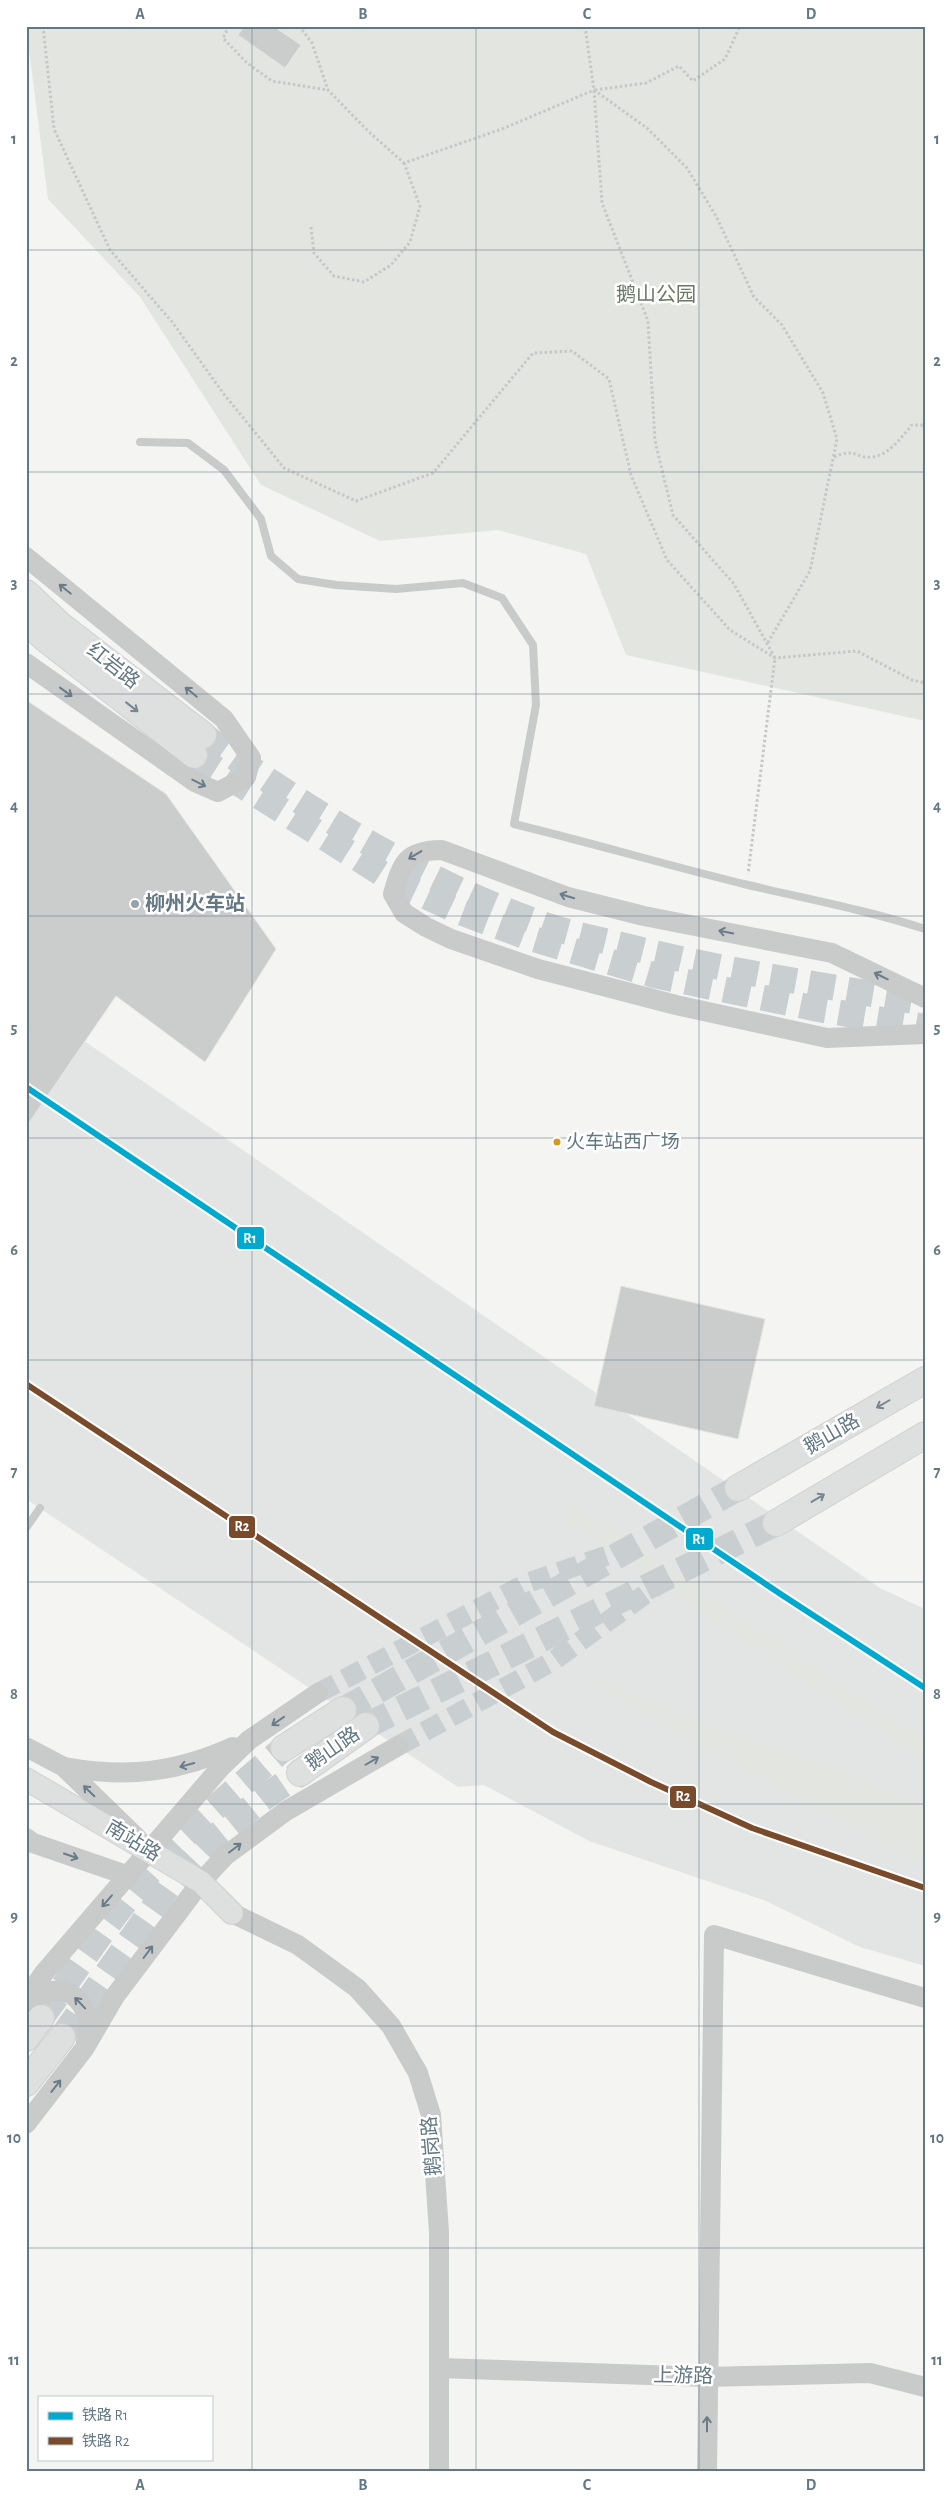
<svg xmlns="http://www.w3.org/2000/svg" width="951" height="2498" font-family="'Alegreya Sans','Noto Sans SC',sans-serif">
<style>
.built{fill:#e3e5e4}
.green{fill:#e3e6e0}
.building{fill:#cbcdcd;stroke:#e4e4e2}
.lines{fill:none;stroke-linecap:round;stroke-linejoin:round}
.tertiary-tunnel{stroke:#c9cfd1;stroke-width:20;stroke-dasharray:20 10;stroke-linecap:butt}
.primary-tunnel{stroke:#c9cfd1;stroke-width:26;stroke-dasharray:26 13;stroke-linecap:butt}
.secondary-casing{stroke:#d0d2d2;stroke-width:24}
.primary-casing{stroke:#d0d1d1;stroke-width:28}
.path{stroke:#c6c7c8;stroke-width:3;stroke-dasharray:2.5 2.5;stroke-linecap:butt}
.service{stroke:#c9caca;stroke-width:8}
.tertiary{stroke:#c9caca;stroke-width:20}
.secondary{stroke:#dedfdf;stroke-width:22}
.primary{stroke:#dedfdf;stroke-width:26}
.rail-1-casing{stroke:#fff;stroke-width:10}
.rail-2-casing{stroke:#fff;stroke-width:10}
.rail-1{stroke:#00a9ce;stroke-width:6}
.rail-2{stroke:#7a4b2a;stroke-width:6}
.oneway{stroke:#697c87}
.oneway2{stroke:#768791}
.grid{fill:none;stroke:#647883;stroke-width:1;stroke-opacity:0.55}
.poi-dot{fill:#96a3aa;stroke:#fff;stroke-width:2}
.bus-dot{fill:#d29a21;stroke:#fff;stroke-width:2}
.labels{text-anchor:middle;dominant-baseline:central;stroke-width:5;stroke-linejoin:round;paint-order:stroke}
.bus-label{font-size:19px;fill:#647883;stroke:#fff;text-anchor:start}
.park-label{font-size:20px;fill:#6a7a63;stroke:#fff}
.street-label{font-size:20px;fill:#647883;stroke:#fff}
.poi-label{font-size:20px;font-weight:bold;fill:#647883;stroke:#fff;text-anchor:start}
.line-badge{stroke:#fff;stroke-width:2}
.badge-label{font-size:14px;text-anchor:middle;font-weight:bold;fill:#fff}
.neatline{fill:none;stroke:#647883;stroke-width:2}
.grid-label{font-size:16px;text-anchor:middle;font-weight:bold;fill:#647883}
</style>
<rect width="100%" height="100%" fill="#f4f4f3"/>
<polygon class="built" points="26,1001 880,1588 925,1609 925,1966 860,1947 766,1901 589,1841 484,1785 458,1787 26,1499"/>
<g class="green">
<polygon points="26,26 925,26 925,721 626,655 586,554 498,530 380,541 261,485 140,297 48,199"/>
<polygon points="576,1505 925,1738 925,1760 567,1522"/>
<polygon points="560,1662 669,1709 825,1763 925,1808 925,1864 666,1726"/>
</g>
<g class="building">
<polygon points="244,26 273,26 301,45 285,68 238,35"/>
<polygon points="26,700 166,794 276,949 205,1062 116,996 26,1127"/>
<polygon points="621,1286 765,1319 738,1439 594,1406"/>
</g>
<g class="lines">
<g class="tertiary-tunnel">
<polyline points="318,1693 527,1583 643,1543"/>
<polyline points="398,1746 553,1661 673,1574"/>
</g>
<g class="primary-tunnel">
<path d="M203,735C309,811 421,881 545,925C568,933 593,938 617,944C718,970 822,985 925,1003"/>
<polyline points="194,755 392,880 455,910 527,937 654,975 818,1009 925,1027"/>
<polyline points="343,1710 738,1488"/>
<polyline points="366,1726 776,1523"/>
<path d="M41,2018C77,1969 110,1917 150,1872C191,1826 238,1788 284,1748"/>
<polyline points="62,2037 171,1883 214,1838 262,1799 300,1773"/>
</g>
<g class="secondary-casing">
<polyline id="secondary" points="26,1779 201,1882 232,1913"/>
</g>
<g class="primary-casing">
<g id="primary">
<polyline points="26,593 60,625 203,735"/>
<polyline points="26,621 47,640 194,755"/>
<polyline points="738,1488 925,1380"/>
<polyline points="776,1523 925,1435"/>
<polyline points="284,1748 343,1710"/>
<polyline points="300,1773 366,1726"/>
<polyline points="26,2038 41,2018"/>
<polyline points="26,2083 62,2037"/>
</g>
</g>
<g class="path">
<polyline points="43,26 54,129 110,250 173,323 223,393 284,468 356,501 433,473 533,353 572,351 609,379 631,475 667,560 730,630 775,658 857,651 912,680 925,683"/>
<polyline points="229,26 223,38 247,63 272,81 328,90"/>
<polyline points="299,26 312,43 328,90 368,131 404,163 502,129 594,90 647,128 687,168 717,218 754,297 782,325 823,393 837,439 810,571 767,644"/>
<polyline points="585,26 594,90 602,203 648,321 655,441 673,515 734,584 775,658 748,874"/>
<polyline points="595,90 646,83 679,66 693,81 725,59 740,26"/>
<polyline points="311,227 314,253 334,276 364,282 391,265 410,242 420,206 404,163"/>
<path d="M834,457C857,447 855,459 872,457C890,455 902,436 912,425H925"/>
</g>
<g class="service">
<path d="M140,442L188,443L224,470L261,519L271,556L298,579L336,585L396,589L463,583L502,598L533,645L536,705L514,824C592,843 670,866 748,885C807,899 867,910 925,929"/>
<polyline points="26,1528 40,1508"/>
</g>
<g class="tertiary">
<polyline points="26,557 224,719 251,758 246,777 218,792 195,782 26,663"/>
<path d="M925,998L832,953L644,916L568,897L442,850C406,850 402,863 393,894L404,913L426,927L451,939L538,969L676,1005L827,1038L925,1034"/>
<polyline points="26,1747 64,1767 138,1839"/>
<path d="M64,1767C127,1778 175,1773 233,1747"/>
<polyline points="26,1838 33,1843 129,1876"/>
<polyline points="232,1913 298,1945 357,1988 391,2026 418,2073 431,2115 439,2232 439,2472"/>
<polyline points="26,1999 44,1973 221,1767 249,1740 318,1693"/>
<path d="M26,2002C34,1998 42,1993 51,1991C82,1987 92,2018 86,2042"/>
<polyline points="26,2124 84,2049 115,1996 201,1882 225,1856 286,1811 398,1746"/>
<polyline points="439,2368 708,2377 870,2373 925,2387"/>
<polyline points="707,2472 714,1935 925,1998"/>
</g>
<use href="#secondary" class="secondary"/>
<use href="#primary" class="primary"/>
<g class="rail-1-casing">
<polyline id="rail-1" points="26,1087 782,1595 925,1688"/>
</g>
<g class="rail-2-casing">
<polyline id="rail-2" points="26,1384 553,1732 651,1782 752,1828 925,1888"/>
</g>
<use href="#rail-1" class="rail-1"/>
<use href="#rail-2" class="rail-2"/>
</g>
<defs><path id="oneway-shaft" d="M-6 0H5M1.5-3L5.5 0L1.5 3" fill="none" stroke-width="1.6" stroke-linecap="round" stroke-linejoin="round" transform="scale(1.25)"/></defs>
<g class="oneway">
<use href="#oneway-shaft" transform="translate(65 589) rotate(-141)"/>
<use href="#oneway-shaft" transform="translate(66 692) rotate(36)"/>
<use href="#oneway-shaft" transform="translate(191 692) rotate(-141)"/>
<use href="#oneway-shaft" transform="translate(199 783) rotate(27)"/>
<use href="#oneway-shaft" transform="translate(415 855) rotate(149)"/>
<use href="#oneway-shaft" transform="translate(567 896) rotate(-163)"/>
<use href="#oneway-shaft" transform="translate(726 932) rotate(-169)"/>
<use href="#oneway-shaft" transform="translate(881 976) rotate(-154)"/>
<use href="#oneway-shaft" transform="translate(278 1721) rotate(145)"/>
<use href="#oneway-shaft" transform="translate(372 1761) rotate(-30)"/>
<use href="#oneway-shaft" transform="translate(187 1765) rotate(165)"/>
<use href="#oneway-shaft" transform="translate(89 1791) rotate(-136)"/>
<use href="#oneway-shaft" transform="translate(235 1848) rotate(-37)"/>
<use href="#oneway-shaft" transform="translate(71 1856) rotate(19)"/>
<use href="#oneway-shaft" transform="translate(107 1901) rotate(131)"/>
<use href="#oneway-shaft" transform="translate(148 1952) rotate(-53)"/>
<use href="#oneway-shaft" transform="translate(80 2003) rotate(-134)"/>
<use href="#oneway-shaft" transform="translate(56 2086) rotate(-52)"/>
<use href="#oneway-shaft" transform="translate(707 2424) rotate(-90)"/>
</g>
<g class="oneway2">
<use href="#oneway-shaft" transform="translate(132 707) rotate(38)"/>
<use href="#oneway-shaft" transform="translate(883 1404) rotate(150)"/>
<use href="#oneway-shaft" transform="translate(818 1498) rotate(-31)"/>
</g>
<path class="grid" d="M252,26V2472M476,26V2472M699,26V2472M26,250H925M26,472H925M26,694H925M26,916H925M26,1138H925M26,1360H925M26,1582H925M26,1804H925M26,2026H925M26,2248H925"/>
<circle class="poi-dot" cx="135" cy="904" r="5"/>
<circle class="bus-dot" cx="557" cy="1142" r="4.5"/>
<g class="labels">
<g class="bus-label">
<text x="566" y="1142">火车站西广场</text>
</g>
<g class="park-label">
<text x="656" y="295">鹅山公园</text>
</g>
<g class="street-label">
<text transform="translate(113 666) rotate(38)">红岩路</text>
<text transform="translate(832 1434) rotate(-30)">鹅山路</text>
<text transform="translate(333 1749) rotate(-35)">鹅山路</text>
<text transform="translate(133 1841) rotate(31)">南站路</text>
<text transform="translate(432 2146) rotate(-95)">鹅岗路</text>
<text transform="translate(683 2376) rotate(1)">上游路</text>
</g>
<g class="poi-label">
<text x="145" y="904">柳州火车站</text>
</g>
</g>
<g class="line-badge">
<rect x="236" y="1226" width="29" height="24" rx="5" fill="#00a9ce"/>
<rect x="228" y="1515" width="28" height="24" rx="5" fill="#7a4b2a"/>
<rect x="685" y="1527" width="29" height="24" rx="5" fill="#00a9ce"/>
<rect x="669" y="1785" width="28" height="24" rx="5" fill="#7a4b2a"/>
</g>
<g class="badge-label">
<text x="250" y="1243">R1</text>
<text x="242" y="1531">R2</text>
<text x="699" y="1544">R1</text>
<text x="683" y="1801">R2</text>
</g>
<rect width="951" height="2498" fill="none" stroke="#ffffff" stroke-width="55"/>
<rect x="38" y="2396" width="175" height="65" fill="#ffffff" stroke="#c1c9cd"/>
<rect x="48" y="2412" width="25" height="8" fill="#00a9ce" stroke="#c1c9cd"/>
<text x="82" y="2420" font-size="15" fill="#647883">铁路 R1</text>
<rect x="48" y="2437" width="25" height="8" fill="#7a4b2a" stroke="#c1c9cd"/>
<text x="82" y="2446" font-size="15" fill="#647883">铁路 R2</text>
<rect x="28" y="28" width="896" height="2442" class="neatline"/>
<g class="grid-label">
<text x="140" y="19">A</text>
<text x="363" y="19">B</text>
<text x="587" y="19">C</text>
<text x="811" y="19">D</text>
<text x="14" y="144">1</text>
<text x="937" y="144">1</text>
<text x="14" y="366">2</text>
<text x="937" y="366">2</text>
<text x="14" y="588">3</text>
<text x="937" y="588">3</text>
<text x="14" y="811">4</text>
<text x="937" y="811">4</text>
<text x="14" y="1033">5</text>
<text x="937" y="1033">5</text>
<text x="14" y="1255">6</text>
<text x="937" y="1255">6</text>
<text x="14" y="1477">7</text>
<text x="937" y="1477">7</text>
<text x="14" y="1699">8</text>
<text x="937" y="1699">8</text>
<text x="14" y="1921">9</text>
<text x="937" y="1921">9</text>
<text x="14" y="2143">10</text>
<text x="937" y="2143">10</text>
<text x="14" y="2365">11</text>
<text x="937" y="2365">11</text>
<text x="140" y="2490">A</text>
<text x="363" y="2490">B</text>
<text x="587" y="2490">C</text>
<text x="811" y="2490">D</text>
</g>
</svg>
